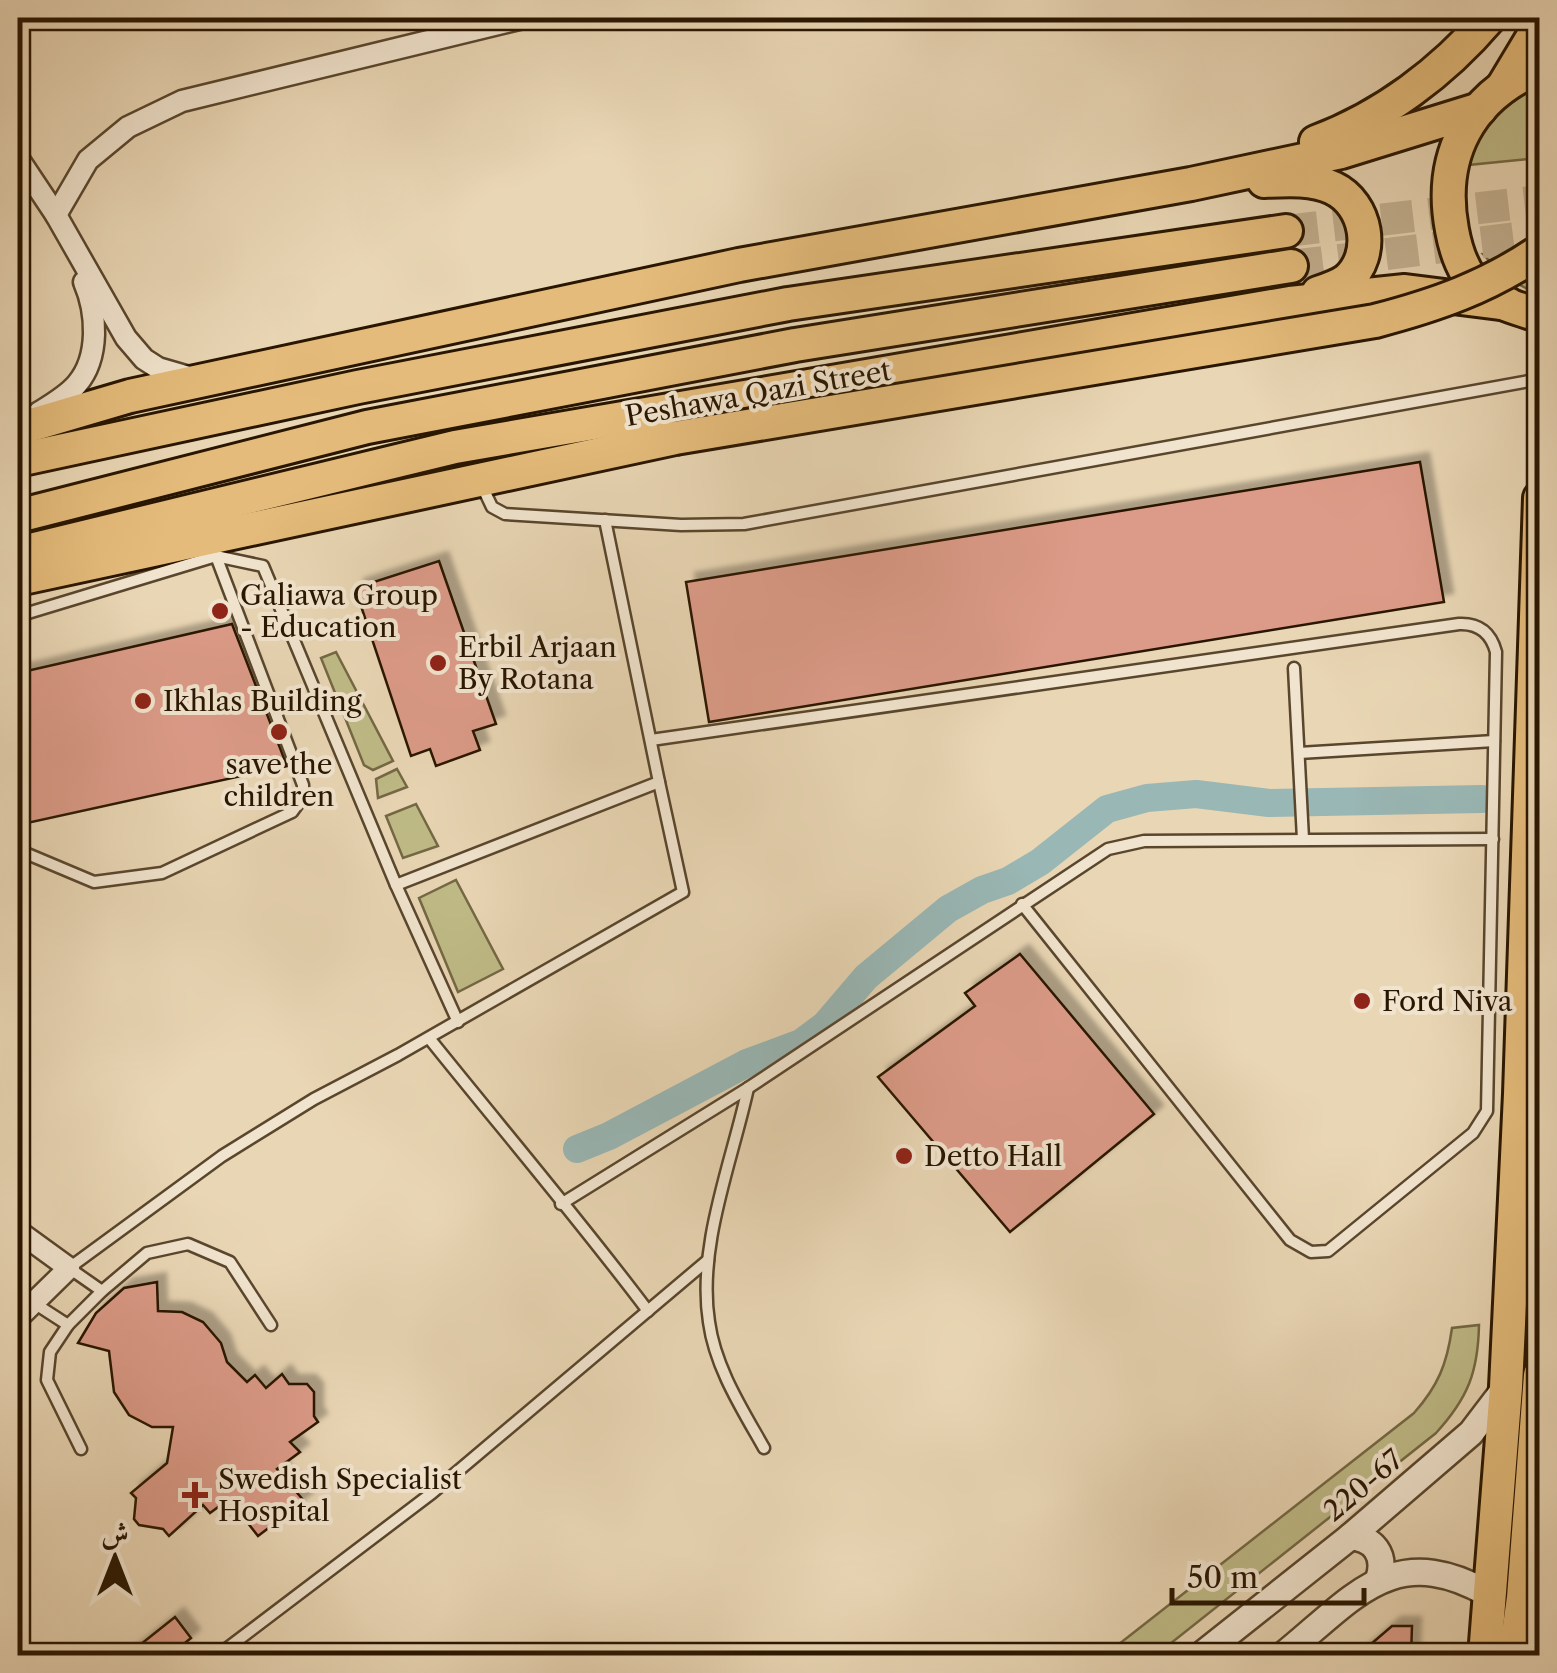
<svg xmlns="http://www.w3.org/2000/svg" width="1557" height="1673" font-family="'Libre Caslon Text',Amiri,serif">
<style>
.green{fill:#bfbb87;stroke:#746844;stroke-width:2.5}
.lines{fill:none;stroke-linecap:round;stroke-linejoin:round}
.canal{stroke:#99b7b5;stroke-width:28}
.building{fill:#dc9b88;stroke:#291600;stroke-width:2.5;filter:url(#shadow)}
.trunk-tunnel{stroke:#c3b090;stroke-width:32;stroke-dasharray:32 16;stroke-linecap:butt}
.service-casing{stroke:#59462d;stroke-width:15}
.minor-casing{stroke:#59462d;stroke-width:25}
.tertiary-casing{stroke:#59462d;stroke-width:30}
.primary-casing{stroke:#291600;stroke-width:38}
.trunk-casing{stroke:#291600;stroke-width:38}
.service{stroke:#f1e4ce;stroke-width:10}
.minor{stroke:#f1e4ce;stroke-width:20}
.tertiary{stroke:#f1e4ce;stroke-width:25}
.primary{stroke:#e4bb7a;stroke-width:32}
.trunk{stroke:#e4bb7a;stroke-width:32}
.trunk-bridge-casing{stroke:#291600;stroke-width:38;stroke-linecap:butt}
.trunk-bridge{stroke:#e4bb7a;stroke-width:32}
.poi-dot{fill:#8f2418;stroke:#f1e4ce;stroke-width:4}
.labels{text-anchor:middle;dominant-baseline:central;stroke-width:8;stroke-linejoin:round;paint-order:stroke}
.street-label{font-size:28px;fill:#291600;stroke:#f1e4ce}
.poi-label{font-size:28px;fill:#291600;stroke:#f1e4ce;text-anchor:start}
</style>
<defs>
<filter id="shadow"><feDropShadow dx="9" dy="-9" stdDeviation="2.5" flood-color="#0004"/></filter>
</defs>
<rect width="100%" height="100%" fill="#e9d6b4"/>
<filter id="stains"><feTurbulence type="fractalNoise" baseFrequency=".002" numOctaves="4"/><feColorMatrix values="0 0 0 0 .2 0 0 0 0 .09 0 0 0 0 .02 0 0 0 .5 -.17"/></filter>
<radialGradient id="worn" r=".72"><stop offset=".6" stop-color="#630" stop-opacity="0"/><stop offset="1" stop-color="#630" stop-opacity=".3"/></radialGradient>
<g class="green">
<polygon points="1539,84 1539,158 1468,165 1479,133 1507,106"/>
<polygon points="1539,249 1539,295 1503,276 1483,254"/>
<polygon points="336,652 393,761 373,770 364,765 321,658"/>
<polygon points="397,769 407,787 378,798 376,779"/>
<polygon points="416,804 438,846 403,858 386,816"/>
<polygon points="456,880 503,969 458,992 419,898"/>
<path d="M1479,1325C1478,1372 1468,1398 1436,1433L1156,1655H1105L1414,1413C1438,1386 1447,1364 1452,1328Z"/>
</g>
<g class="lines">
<polyline class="canal" points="577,1149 609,1136 747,1063 801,1043 825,1025 866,977 948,909 982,890 1008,881 1040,862 1107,809 1147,798 1196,794 1269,803 1482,799"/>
</g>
<g class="building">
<polygon points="1420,462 1444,602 709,722 686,582"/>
<polygon points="439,561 496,724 473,731 480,750 436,766 430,749 411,756 355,588"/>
<polygon points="232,624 287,766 18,825 18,673"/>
<polygon points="1020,954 1154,1114 1010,1232 878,1077 975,1006 965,993"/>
<polygon points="157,1282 158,1311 182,1312 203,1322 221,1343 227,1362 247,1382 255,1375 266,1388 282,1374 289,1384 307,1384 314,1392 314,1416 318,1422 290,1442 300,1452 277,1469 304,1501 258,1536 229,1499 210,1513 203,1505 169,1536 163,1529 139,1525 134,1519 136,1498 131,1493 167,1463 173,1427 152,1427 129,1415 114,1392 109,1351 78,1343 96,1313 124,1288"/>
<polygon points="175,1617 191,1638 169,1656 126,1656"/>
<polygon points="1392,1626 1412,1626 1411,1656 1357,1656"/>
</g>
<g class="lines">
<g class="trunk-tunnel">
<polyline points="1286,231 1540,201"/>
<polyline points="1291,266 1540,235"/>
</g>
<g class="service-casing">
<g id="service">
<polyline points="482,486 492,507 505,514 681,525 744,524 1540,379"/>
<polyline points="211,555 263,566 396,885 458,1022"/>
<polyline points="18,616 216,556 303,785 303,797 292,812 162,873 94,882 18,850"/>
<polyline points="1294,668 1303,839"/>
<path d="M651,740L1459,624C1479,623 1491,633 1496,652L1487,1111L1473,1133L1328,1251L1311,1252L1290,1240L1022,904"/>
<polyline points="1299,753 1494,741"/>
<polyline points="396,885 659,782 605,520"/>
<path d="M429,1038C502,1129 578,1218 648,1311"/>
<path d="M748,1088C732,1162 697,1246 709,1322C715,1367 742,1409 764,1448"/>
<polyline points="561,1204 748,1088 1108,849 1144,841 1493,839"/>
<polyline points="102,1291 69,1268 222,1156 314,1099 398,1055 683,892 659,782"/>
<polyline points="34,1303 68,1325"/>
<polyline points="81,1449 47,1380 50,1352 68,1325 102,1291 147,1253 188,1244 230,1262 271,1325"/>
<polyline points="217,1656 432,1493 708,1260"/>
</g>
</g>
<g class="minor-casing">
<g id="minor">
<polyline points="18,19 27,18"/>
<polyline points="18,158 56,215 126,338 144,359 158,368 189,377"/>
<polyline points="56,215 88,160 128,127 182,101 523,18"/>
<path d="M38,413C51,405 67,396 77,384C100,357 97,312 84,282"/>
<polyline points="18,1231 69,1268 18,1318"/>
</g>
</g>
<g class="tertiary-casing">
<g id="tertiary">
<path d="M1350,1537C1374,1538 1386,1555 1379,1578"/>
<polyline points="1200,1656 1350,1537 1471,1433 1506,1387"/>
<path d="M1282,1656C1353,1599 1392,1540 1487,1593"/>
</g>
</g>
<g class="primary-casing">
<g id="primary">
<path d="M1540,67C1469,96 1438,156 1452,230C1456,252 1464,276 1482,291C1497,304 1522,309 1540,316"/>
<polyline points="1504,85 1540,25"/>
<polyline points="1515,1656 1523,1598 1540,1375"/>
</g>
</g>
<g class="trunk-casing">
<g id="trunk">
<path d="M1316,142C1383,117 1443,72 1489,18"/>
<path d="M1264,181C1285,180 1313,178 1333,188C1367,204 1376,255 1347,280C1339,286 1327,290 1318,293"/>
<polyline points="18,429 130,396 739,265 1191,184 1341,152 1480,109"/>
<polyline points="18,460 358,387 788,304 1286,231"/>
<polyline points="18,516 367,427 795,345 1291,266"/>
<polyline points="18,553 455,447 1290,303 1405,291 1508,304"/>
<polyline points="18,579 675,438"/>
<polyline points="1485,1656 1506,1387 1520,1094 1540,498"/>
</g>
</g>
<use href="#service" class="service"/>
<use href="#minor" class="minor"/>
<use href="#tertiary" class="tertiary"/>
<use href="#primary" class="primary"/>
<use href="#trunk" class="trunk"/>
<g class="trunk-bridge-casing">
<path id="trunk-bridge" d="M675,438L1375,321C1436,305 1488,287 1540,251"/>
</g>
<use href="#trunk-bridge" class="trunk-bridge"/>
</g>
<g class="poi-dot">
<circle cx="220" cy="611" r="10"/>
<circle cx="438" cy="663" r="10"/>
<circle cx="143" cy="701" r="10"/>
<circle cx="279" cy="732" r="10"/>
<circle cx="1362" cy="1001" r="10"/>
<circle cx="904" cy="1156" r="10"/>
<path d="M190 1480h10v10h10v10h-10v10h-10v-10h-10v-10h10z"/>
</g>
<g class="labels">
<g class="street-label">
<text transform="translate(758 393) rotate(-10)">Peshawa Qazi Street</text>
<text transform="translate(1363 1485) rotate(-40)">220-67</text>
</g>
<g class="poi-label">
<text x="240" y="595">Galiawa Group<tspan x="240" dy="32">- Education</tspan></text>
<text x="458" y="647">Erbil Arjaan<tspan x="458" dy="32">By Rotana</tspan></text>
<text x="163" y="701">Ikhlas Building</text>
<text x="279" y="764" text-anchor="middle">save the<tspan x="279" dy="32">children</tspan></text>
<text x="1382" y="1001">Ford Niva</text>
<text x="924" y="1156">Detto Hall</text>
<text x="218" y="1479">Swedish Specialist<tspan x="218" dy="32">Hospital</tspan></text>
</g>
</g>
<rect width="1557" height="1673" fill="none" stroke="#e9d6b4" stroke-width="60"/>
<rect x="20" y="20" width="1517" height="1633" fill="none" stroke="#291600" stroke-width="5"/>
<rect x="30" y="30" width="1497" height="1613" fill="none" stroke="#291600" stroke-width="2.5"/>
<g transform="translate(115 1558)" stroke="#f1e4ce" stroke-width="8" paint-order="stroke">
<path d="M0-8L18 38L0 25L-18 38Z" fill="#291600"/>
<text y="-15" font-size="28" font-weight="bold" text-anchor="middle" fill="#291600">ش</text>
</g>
<path d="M1172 1588v15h192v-15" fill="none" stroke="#291600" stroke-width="5"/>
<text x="1187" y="1588" font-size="30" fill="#291600" stroke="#f1e4ce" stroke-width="8" paint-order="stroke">50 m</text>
<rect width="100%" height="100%" filter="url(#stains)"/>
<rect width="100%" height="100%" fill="url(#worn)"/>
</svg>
